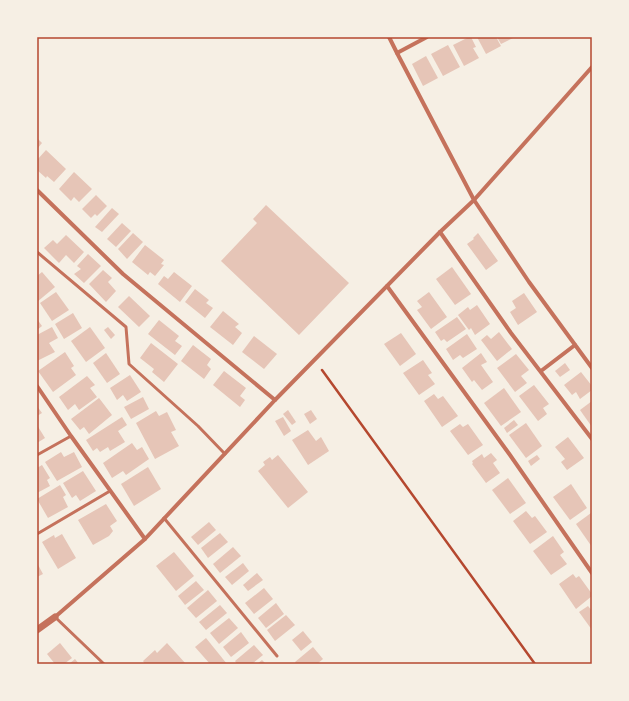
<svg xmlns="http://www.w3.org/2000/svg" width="629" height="701" font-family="'DM Sans',sans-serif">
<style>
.building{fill:#e6c5b7}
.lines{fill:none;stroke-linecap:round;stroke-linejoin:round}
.path{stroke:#b5482f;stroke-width:2.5}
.service{stroke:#c5725c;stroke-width:3}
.minor{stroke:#c5725c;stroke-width:4}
.tertiary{stroke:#c5725c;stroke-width:7}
.neatline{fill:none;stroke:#b5482f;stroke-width:1.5}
</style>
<rect width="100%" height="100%" fill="#f6efe4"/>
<g class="building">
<polygon points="469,37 471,37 476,47 473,48 479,58 464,66 453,45"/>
<polygon points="477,37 496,37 501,46 486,54"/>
<polygon points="497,37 515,37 501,44"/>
<polygon points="448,45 460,67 443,76 431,54"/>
<polygon points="426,56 438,78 423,86 412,64"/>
<polygon points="37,138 42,143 37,149"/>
<polygon points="46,150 66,169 54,182 47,176 46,178 37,170 37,160"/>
<polygon points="74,172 92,189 79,202 74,197 71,201 59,189"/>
<polygon points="96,195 107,206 97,216 95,214 91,218 82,209"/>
<polygon points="266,205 349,283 299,335 221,261 257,223 253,219"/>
<polygon points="112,208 119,214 102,232 95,227"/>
<polygon points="122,223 131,231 116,247 107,239"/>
<polygon points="133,233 143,242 127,259 118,249"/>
<polygon points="478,233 498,261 486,270 467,244 474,239 473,238"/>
<polygon points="66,235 84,252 74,263 66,255 59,263 44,248 53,240 57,244"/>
<polygon points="145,245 164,260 161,264 164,265 155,276 150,272 148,275 132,262"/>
<polygon points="88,254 101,266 84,283 74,274 81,269 77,266"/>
<polygon points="452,267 471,294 455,305 436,279"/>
<polygon points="103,270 112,278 108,282 116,291 106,302 89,284"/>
<polygon points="42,272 55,287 37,302 37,276"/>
<polygon points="174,272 192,286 180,302 158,284 164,276 168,279"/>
<polygon points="195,289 209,300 206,303 213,308 205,318 185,302"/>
<polygon points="56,292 69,310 52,321 40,303"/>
<polygon points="429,292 447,317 431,329 417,310 422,307 417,301"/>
<polygon points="524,293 537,312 518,325 510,312 516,308 512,301"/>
<polygon points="129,296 150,316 139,327 118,307"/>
<polygon points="477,305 490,324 475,335 471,328 469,330 458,315 468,307 470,310"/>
<polygon points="223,311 239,324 235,327 242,333 233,345 210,327"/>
<polygon points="73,313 82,328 64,339 55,324"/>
<polygon points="457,317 466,329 447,342 444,339 441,341 435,332"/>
<polygon points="37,319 42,326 37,330"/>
<polygon points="159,320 179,336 175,341 182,346 175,355 148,334"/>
<polygon points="52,327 58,338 49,343 55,352 37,361 37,335"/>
<polygon points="90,327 105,348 86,362 71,341"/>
<polygon points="108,327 115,335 111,339 104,330"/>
<polygon points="499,332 512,349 497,361 481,340 487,335 491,339"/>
<polygon points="401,333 416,354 400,366 384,344"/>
<polygon points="467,334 477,349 463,358 460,355 453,360 446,349"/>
<polygon points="254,336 277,354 264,369 242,352"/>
<polygon points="151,343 178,364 164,382 152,372 154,369 140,358"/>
<polygon points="193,345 211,359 207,365 211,369 204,379 181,361"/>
<polygon points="65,352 74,366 71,368 76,375 53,392 38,371"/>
<polygon points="106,353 120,374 107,383 93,363"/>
<polygon points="481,353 487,362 481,365 493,382 482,390 474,380 472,382 462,368"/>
<polygon points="516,354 529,370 521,376 527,383 515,392 497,368"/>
<polygon points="423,360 432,373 428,375 435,384 419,395 403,373"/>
<polygon points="565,363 570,370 560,377 555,371"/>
<polygon points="224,371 246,388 240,396 245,400 240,407 213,385"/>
<polygon points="581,372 592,386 592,390 580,399 576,392 572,395 564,385"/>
<polygon points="130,375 141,392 127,401 123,395 117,400 110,388"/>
<polygon points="87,376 95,385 90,388 97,397 79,410 75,404 68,410 59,397"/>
<polygon points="534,385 549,404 543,408 547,414 538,421 519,396"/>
<polygon points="504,388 521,412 501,426 484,403"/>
<polygon points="434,394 438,399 443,396 458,416 442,427 424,401"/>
<polygon points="143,397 149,409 131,419 124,407"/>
<polygon points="99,398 112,415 89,434 84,427 80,430 71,419"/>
<polygon points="592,401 592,427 580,410"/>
<polygon points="37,406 42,413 37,416"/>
<polygon points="288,410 296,422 292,425 283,414"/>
<polygon points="311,410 317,419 310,424 304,414"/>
<polygon points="156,411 159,416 167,412 176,430 171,432 179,446 155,459 136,423"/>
<polygon points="122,417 127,425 118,431 125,442 110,451 108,447 100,452 97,448 93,451 86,440"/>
<polygon points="283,417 291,431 284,436 275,421"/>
<polygon points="514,420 518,425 507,433 504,428"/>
<polygon points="526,423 542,446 526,458 509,435"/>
<polygon points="460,424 463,427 468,424 483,445 468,455 450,431"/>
<polygon points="37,425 45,438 37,443"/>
<polygon points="308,430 316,441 321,437 329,451 308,465 292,440"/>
<polygon points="568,437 584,458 567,470 561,462 565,459 555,447"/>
<polygon points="132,443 137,450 142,447 149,459 126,475 123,471 112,478 103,463"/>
<polygon points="61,452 64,457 74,452 82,467 57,481 45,462"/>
<polygon points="491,453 497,460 493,463 500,473 486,483 472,464 473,463 472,461 482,454 484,458"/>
<polygon points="278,455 308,492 288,508 258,471 265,465 263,462 270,457 272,460"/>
<polygon points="537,455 540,459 531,466 528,461"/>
<polygon points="42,465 50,478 47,480 50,486 37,493 37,468"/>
<polygon points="148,467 161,489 134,506 121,484"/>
<polygon points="83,471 96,491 80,501 76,495 72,498 63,483"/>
<polygon points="508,478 526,503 510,514 492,490"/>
<polygon points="571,484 587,508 570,520 553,497"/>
<polygon points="60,485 66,495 63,497 68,507 48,518 37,499"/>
<polygon points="106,504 117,521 110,526 113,531 109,536 93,545 78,520"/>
<polygon points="526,511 532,518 535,516 547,532 530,544 513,521"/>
<polygon points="591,513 592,515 592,547 576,524"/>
<polygon points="209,522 216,530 198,545 191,537"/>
<polygon points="220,533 228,542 208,558 201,548"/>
<polygon points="62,534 76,558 58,569 42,542 54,535 55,538"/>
<polygon points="553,536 564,552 560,555 567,564 551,575 533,551"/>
<polygon points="233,547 241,556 220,573 213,564"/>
<polygon points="174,552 194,576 176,591 156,566"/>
<polygon points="37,563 43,574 37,577"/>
<polygon points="243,563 249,571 232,585 225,577"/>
<polygon points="257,573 263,580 248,591 243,585"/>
<polygon points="573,574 576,578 579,576 592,594 592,596 576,609 559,584"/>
<polygon points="196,581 204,590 185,605 178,596"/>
<polygon points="264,588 273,599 254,614 245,603"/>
<polygon points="208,590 217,601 196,618 187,608"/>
<polygon points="276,603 284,614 266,628 258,618"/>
<polygon points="220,605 227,613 206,630 199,622"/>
<polygon points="588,606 592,611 592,630 579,612"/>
<polygon points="286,615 295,625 275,641 267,630"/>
<polygon points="229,618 238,628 219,644 210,633"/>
<polygon points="303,631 312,642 301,651 292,640"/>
<polygon points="241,632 249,643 231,657 223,647"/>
<polygon points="206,638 227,664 210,664 195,647"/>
<polygon points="60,643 72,658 64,664 55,664 47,654"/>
<polygon points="167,643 186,664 145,664 143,661 155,650 157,653"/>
<polygon points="254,645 263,655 252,664 237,664 235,661"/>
<polygon points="313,647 323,659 317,664 296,664 295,662"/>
<polygon points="75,659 79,664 69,664"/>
<polygon points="262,660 266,664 257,664"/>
</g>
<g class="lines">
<polyline class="path" points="322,370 535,664"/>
<g class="service">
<polyline points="37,252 126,327 129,364 198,426 225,454"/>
<polyline points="37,455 71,436"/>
<polyline points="164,518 277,656"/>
<polyline points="37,534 110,491"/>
<polyline points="55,617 104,664"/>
</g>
<g class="minor">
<polyline points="389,37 397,53 474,200 529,282 592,368"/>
<polyline points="397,53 427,37"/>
<polyline points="37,190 123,274 275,400"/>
<polyline points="440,232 511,333 592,439"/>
<polyline points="387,286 510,455 592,573"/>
<polyline points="541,371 575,345"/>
<polyline points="37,386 71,436 145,539"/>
<polyline points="55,617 145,539 275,400 440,232 474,200 592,67"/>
</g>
<polyline class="tertiary" points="37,630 55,617"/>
</g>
<rect width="629" height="701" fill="none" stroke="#f6efe4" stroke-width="76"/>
<rect x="38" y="38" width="553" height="625" class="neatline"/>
</svg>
